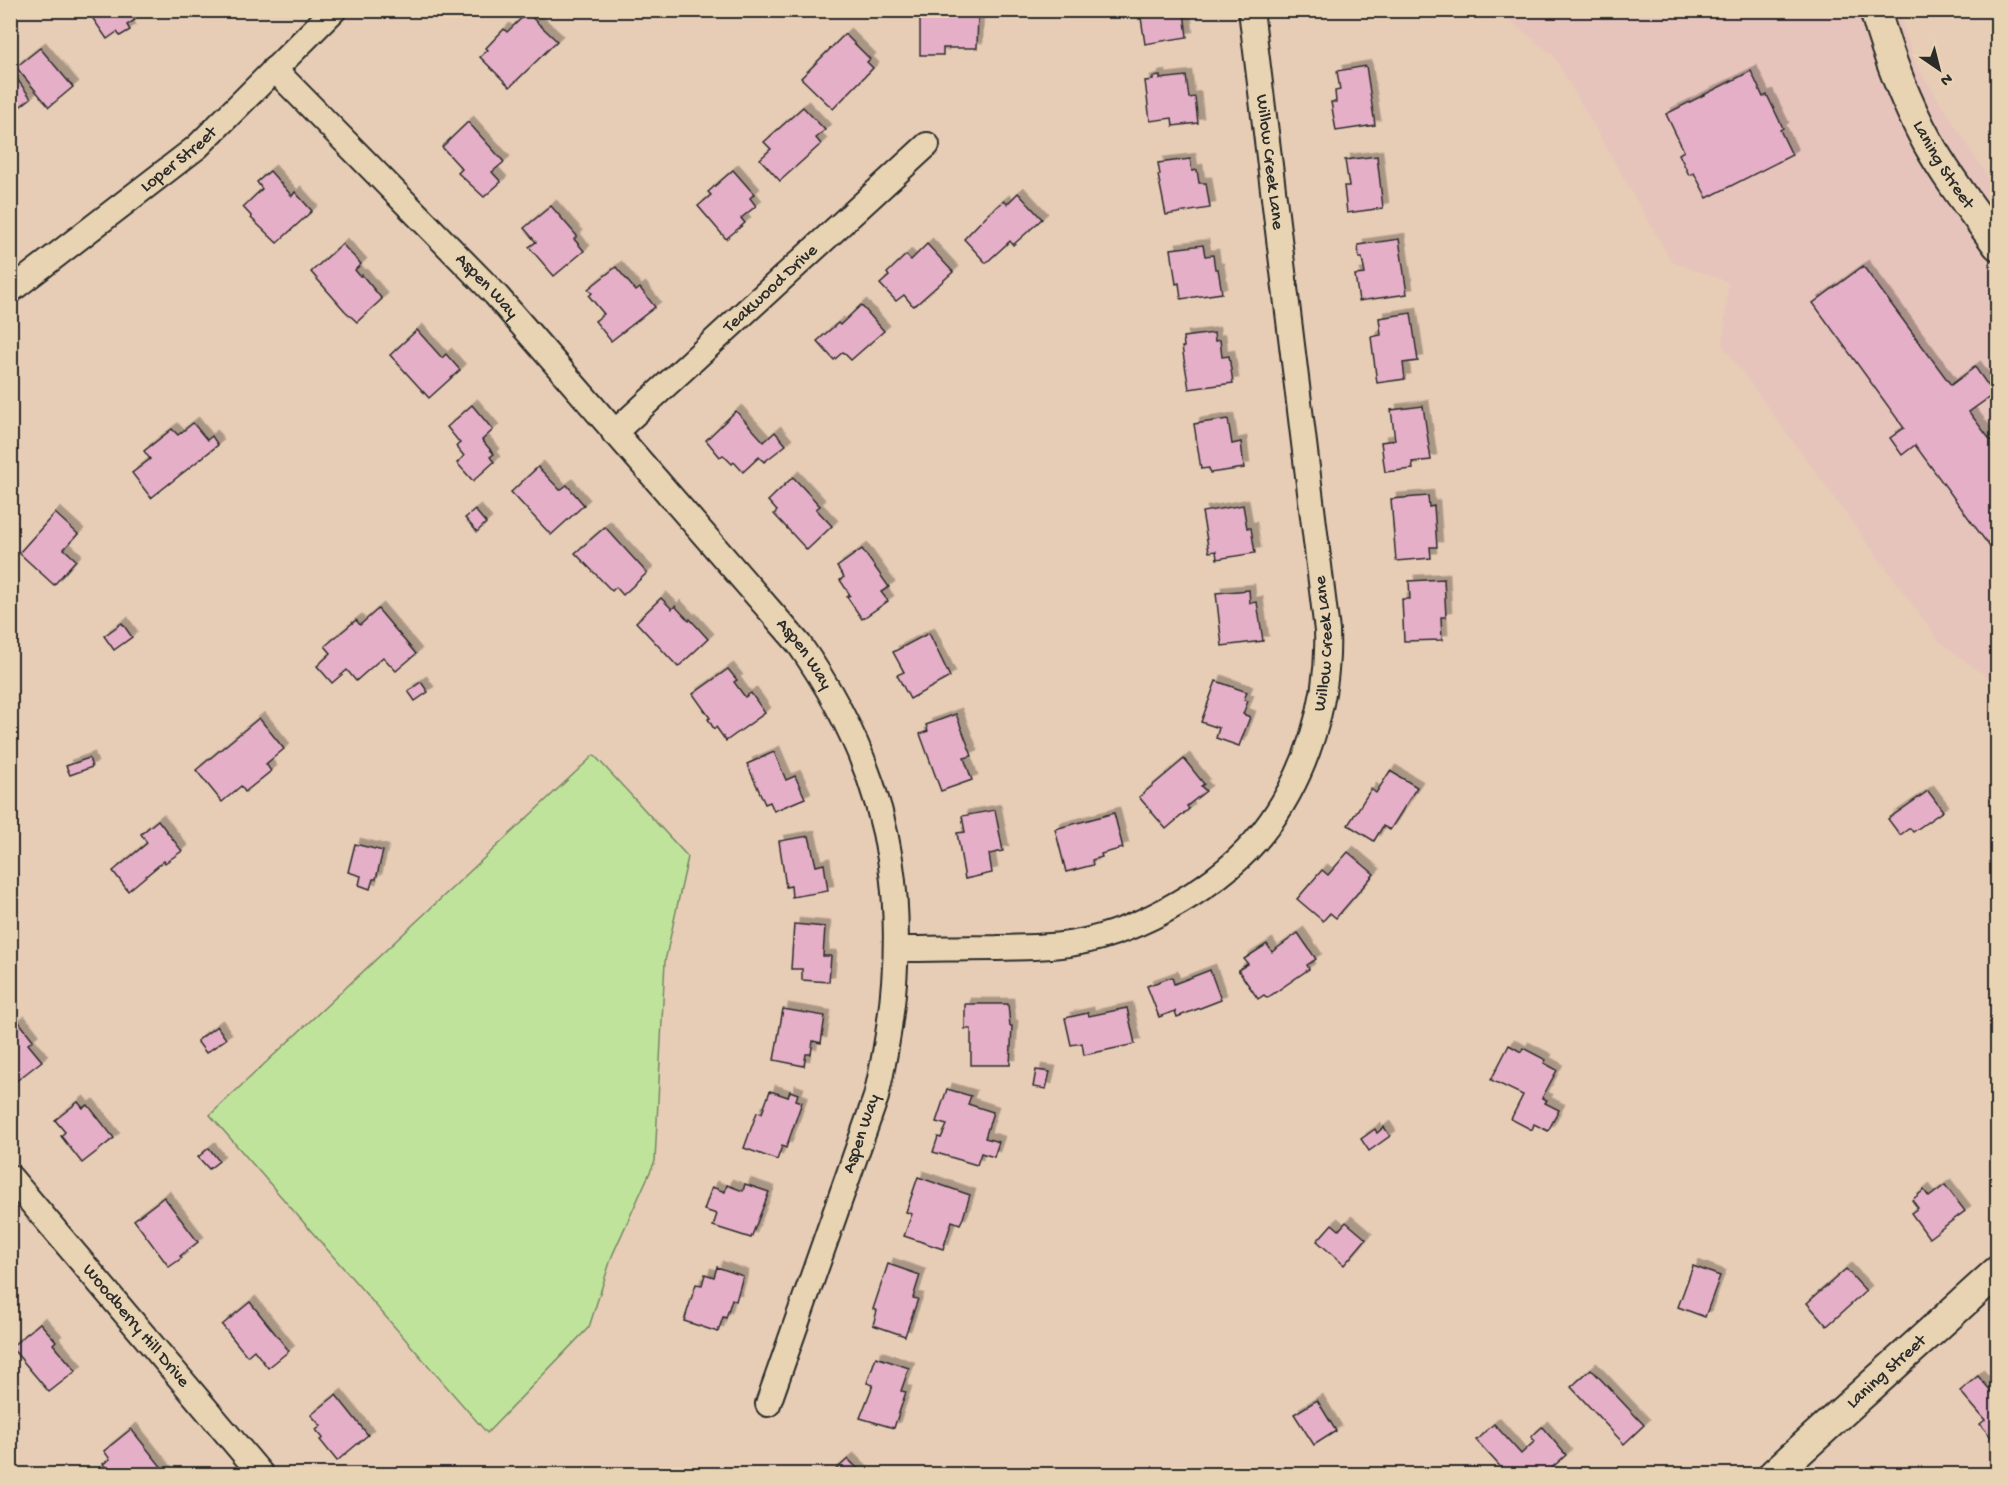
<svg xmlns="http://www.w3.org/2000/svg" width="2008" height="1485" font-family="'Gochi Hand',sans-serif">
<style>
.built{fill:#e6c4bb}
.green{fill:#c0e39c;stroke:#768764;stroke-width:1.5}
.building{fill:#e5afc7;stroke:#2b2b2b;stroke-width:1.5;filter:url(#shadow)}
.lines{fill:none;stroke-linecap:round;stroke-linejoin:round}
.minor-casing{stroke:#2b2b2b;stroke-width:28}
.tertiary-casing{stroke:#2b2b2b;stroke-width:34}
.minor{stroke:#e8d4b2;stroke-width:24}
.tertiary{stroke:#e8d4b2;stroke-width:30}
.labels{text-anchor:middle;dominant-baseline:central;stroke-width:4.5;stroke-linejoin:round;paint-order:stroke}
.street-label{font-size:18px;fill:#2b2b2b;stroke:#e8d4b2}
</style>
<defs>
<filter id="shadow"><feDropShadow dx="5.5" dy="-5.5" stdDeviation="0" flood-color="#0004"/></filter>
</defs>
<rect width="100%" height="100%" fill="#e7cdb6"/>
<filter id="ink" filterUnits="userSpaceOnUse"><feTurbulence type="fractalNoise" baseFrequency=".0167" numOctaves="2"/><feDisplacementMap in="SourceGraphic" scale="12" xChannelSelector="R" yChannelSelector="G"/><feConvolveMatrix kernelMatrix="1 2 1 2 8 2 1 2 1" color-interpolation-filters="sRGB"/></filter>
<g filter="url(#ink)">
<polygon class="built" points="1498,11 1898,11 1917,66 1997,191 1997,685 1939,641 1723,346 1728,282 1672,262 1553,55"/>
<polygon class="green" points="594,755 688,857 665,961 655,1161 612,1256 589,1327 487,1433 210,1115"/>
<g class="building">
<polygon points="87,10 128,10 135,20 127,25 130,30 120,36 117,32 107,39"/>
<polygon points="920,10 978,12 977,48 943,48 943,55 920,55"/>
<polygon points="1138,10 1176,10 1177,14 1184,12 1187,37 1145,44 1141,18 1139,19"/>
<polygon points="527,13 557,41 510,87 480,57 488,50 486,48 504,29 507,32"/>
<polygon points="845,34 870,59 867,62 873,68 833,109 801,78"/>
<polygon points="40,48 73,87 49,107 16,67"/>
<polygon points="1366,66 1375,125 1336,131 1331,102 1336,102 1335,91 1340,90 1337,71"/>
<polygon points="1751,71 1763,97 1767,95 1783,128 1780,130 1792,155 1707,198 1694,173 1689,175 1679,154 1684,151 1666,114"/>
<polygon points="1160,76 1160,79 1186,76 1189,98 1195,97 1198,123 1173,126 1172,118 1150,121 1145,81 1153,80 1153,77"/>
<polygon points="17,79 31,98 13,112 10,110 10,84"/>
<polygon points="803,107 825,130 816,138 821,144 780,181 760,159 771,149 764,142"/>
<polygon points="468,122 504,162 492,172 501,182 484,197 458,173 462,169 442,147"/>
<polygon points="1377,156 1383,208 1347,213 1344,186 1349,186 1345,160"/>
<polygon points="1190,159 1192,171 1197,170 1199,183 1206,183 1210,208 1166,215 1158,175 1160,175 1158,163"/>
<polygon points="733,170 754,194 750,198 756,206 741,218 745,223 726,239 698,206 711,195 708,192"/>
<polygon points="270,171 292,196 295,192 312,211 277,243 251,218 252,217 243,207 262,189 257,182"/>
<polygon points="1018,193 1042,219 1013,245 1010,241 986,263 964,239 988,214 1004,201 1007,204"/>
<polygon points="551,206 577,236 574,239 584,251 554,276 529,247 536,242 524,228"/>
<polygon points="1399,239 1407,294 1359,301 1355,275 1365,274 1362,258 1359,258 1358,245"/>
<polygon points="342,244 361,264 355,270 360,276 362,275 382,299 357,322 345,311 311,272"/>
<polygon points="927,244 953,272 917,304 913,306 904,295 896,301 880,284 889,276 887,273 906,255 911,260"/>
<polygon points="1203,245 1205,256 1213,255 1215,269 1218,269 1222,293 1181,299 1179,283 1176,284 1171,249"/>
<polygon points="1863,266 1951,385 1975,367 1994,394 1969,412 1998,450 1998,558 1915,445 1902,455 1890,438 1904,428 1813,303"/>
<polygon points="616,267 636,291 640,288 655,307 611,341 595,321 604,314 589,296 592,293 588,289"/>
<polygon points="861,305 884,331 851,360 843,352 834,360 817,341 838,323 840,325"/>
<polygon points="1411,313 1418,361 1403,363 1405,379 1377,383 1371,337 1381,335 1379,318"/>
<polygon points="417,330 442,358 446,354 460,370 429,398 390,355"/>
<polygon points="1214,333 1215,341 1220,340 1222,357 1229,356 1233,383 1189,389 1182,347 1184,347 1183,337"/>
<polygon points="472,405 493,430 482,440 494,454 490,457 494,462 473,481 457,463 464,456 456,446 460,443 447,427"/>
<polygon points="1423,406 1431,460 1412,462 1413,469 1385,472 1381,442 1395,440 1391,410"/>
<polygon points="736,411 764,442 775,432 786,445 764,462 759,457 743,472 734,462 732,464 723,455 720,457 706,440"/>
<polygon points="1228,419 1232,444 1241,442 1244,468 1210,473 1209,468 1201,469 1194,424"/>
<polygon points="193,423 207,440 212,436 218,445 151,498 132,473 150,459 144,451 172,429 178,435"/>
<polygon points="538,467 560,490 567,485 584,505 551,535 511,492"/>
<polygon points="793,477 820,506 816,509 832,526 807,550 774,514 777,511 768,501"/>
<polygon points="1428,496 1429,507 1434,506 1437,547 1430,547 1431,558 1396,561 1391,499"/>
<polygon points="1243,505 1247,528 1251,528 1255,553 1217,559 1216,551 1209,552 1202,512"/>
<polygon points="475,510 486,523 477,532 465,518"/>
<polygon points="55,513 78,534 64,549 76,560 54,585 19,553"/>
<polygon points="605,527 647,573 623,595 616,587 612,591 575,553"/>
<polygon points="862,549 889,587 881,592 888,601 862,619 847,597 850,595 840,580 844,577 837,567"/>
<polygon points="1444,579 1446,617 1441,617 1442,640 1404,641 1402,599 1410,599 1409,581"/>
<polygon points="1249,590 1250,603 1257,602 1263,641 1222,646 1216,593"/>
<polygon points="661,598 672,609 675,606 689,621 690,619 708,639 678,667 636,622"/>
<polygon points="378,609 416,654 396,671 383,657 356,681 347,670 332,683 317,666 331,653 325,646 356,620 360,625"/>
<polygon points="122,623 132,637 114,650 104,636"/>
<polygon points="929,633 950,677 910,699 897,675 904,672 893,652"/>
<polygon points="728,669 737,680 734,682 745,697 751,693 765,713 726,741 716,727 714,729 708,719 710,718 693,694"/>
<polygon points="1216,681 1247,692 1244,700 1248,701 1243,714 1250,717 1239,746 1216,738 1219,728 1201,722"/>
<polygon points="421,682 428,692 415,701 408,691"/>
<polygon points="956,714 972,756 964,758 972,780 941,791 920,734 928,731 926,725"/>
<polygon points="259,718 284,749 266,764 271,771 245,792 241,786 222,802 196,770"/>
<polygon points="774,752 786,780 795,776 805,798 774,811 770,802 765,804 747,764"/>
<polygon points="89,758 92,767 70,775 66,766"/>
<polygon points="1184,759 1204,784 1201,786 1206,791 1187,806 1189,809 1166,829 1139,797"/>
<polygon points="1390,771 1417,787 1390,830 1383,826 1374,841 1348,825 1371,789 1376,793"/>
<polygon points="1928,791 1943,811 1913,832 1910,828 1900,835 1888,819"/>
<polygon points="995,810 1003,851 989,854 992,873 965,879 957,833 965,832 962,816"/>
<polygon points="1114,813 1123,848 1101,854 1102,857 1092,860 1093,865 1066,872 1055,829"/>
<polygon points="158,820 182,851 165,863 164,861 128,891 113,871 147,843 141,834"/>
<polygon points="809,836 816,866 824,864 828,891 792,897 791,886 786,887 779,841"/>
<polygon points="355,844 383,851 376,879 373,879 370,889 359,885 361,876 348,872"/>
<polygon points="1348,852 1374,874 1336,918 1330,913 1323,921 1297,899 1322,870 1328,875"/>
<polygon points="794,924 825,927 823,956 831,956 829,982 802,980 802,969 791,969"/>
<polygon points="1298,933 1316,959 1307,965 1309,969 1267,998 1264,995 1258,999 1238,970 1248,964 1244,959 1267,944 1272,952"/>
<polygon points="1210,970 1221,1000 1177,1017 1175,1011 1159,1017 1147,986 1172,977 1174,984"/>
<polygon points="965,1004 1008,1004 1010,1026 1012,1026 1010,1065 971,1065 971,1029 965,1029"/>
<polygon points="1127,1008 1135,1044 1084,1055 1082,1043 1071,1045 1065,1018 1088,1013 1089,1016"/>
<polygon points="783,1009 825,1016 821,1043 813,1041 811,1054 806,1054 804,1066 774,1060"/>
<polygon points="19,1022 33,1040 28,1044 42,1061 15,1082 10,1075 10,1028"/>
<polygon points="217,1026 226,1039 206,1053 197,1041"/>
<polygon points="1509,1045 1521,1052 1523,1048 1546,1060 1544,1063 1557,1070 1542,1098 1547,1100 1545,1103 1559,1110 1548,1131 1534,1124 1532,1130 1511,1119 1523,1095 1491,1080"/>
<polygon points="1036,1070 1050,1072 1046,1089 1033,1087"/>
<polygon points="947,1089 971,1096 968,1104 993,1112 985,1138 999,1142 994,1157 981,1153 977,1165 933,1152 938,1137 941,1138 947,1125 936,1122"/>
<polygon points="770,1091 788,1097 790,1091 798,1094 796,1100 802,1102 786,1148 782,1146 777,1160 744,1148 757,1112 762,1113"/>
<polygon points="78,1102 83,1108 88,1105 114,1138 82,1163 61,1136 65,1132 55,1120"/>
<polygon points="1384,1127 1390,1136 1369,1151 1361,1139 1375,1129 1377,1133"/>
<polygon points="209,1148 219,1161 209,1169 198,1157"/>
<polygon points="918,1177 970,1195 963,1218 960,1224 952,1221 943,1249 904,1236 912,1214 906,1212"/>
<polygon points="745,1184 769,1192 751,1238 713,1226 717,1214 704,1210 712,1187 725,1192 727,1185 743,1191"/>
<polygon points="1945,1185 1965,1211 1929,1238 1911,1213 1918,1208 1912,1200 1924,1190 1929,1197"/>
<polygon points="164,1197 198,1242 180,1256 182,1258 169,1267 134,1220"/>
<polygon points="1346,1222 1366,1239 1344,1265 1317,1241 1332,1224 1339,1230"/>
<polygon points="888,1264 920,1275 913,1298 918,1299 905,1336 873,1325 877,1311 873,1309"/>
<polygon points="1693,1266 1720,1276 1705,1317 1678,1307"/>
<polygon points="717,1267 743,1276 736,1301 732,1299 726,1318 723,1317 718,1332 684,1321 696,1284 702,1285 705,1274 714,1277"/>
<polygon points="1846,1269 1866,1291 1827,1326 1807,1303"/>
<polygon points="250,1302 289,1351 268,1368 254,1350 247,1356 222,1325"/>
<polygon points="40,1323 56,1341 53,1344 76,1371 49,1392 11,1347"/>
<polygon points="876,1357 909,1368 901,1391 906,1392 894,1428 860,1418 873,1385 867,1383"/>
<polygon points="1591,1369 1644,1425 1624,1444 1571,1387"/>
<polygon points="1978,1376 1998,1399 1998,1445 1980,1424 1985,1420 1960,1391"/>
<polygon points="336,1395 368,1435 337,1461 320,1440 323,1438 316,1430 321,1426 311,1415"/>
<polygon points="1317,1400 1336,1431 1314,1445 1294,1414"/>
<polygon points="1494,1424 1521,1454 1535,1441 1531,1437 1542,1427 1566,1455 1545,1474 1507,1474 1476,1440"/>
<polygon points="131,1429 167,1474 124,1474 122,1472 119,1474 111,1474 103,1464 110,1459 104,1451"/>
<polygon points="848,1459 863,1474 831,1474"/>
</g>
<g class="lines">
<g class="minor-casing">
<g id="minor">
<path id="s1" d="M274,69L495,294L799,644C901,789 915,927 876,1097L768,1404"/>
<path id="s2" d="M10,291L197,147L334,10"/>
<path id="s3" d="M614,433L927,145"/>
<path id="s4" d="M897,949C931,949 964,948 997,948C1023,947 1049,948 1075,943C1141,931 1222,885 1263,832C1306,777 1330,701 1327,631L1251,10"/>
<path id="s5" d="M10,1177L261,1474"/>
</g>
</g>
<g class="tertiary-casing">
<g id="tertiary">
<path id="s6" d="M1875,10C1888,56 1905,101 1928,143C1948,179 1974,212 1998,245"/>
<path id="s7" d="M1774,1474L1998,1271"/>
</g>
</g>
<use href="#minor" class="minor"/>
<use href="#tertiary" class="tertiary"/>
</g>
</g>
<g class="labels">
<g class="street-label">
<text stroke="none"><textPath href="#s2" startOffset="214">Loper Street</textPath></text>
<text transform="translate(1269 162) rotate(83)">Willow Creek Lane</text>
<text stroke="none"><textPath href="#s6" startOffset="170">Laning Street</textPath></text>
<text stroke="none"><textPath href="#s1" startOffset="304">Aspen Way</textPath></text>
<text stroke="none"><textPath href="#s3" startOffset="213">Teakwood Drive</textPath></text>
<text stroke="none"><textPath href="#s4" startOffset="603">Willow Creek Lane</textPath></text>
<text stroke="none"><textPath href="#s1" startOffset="790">Aspen Way</textPath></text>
<text transform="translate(862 1134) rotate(-71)">Aspen Way</text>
<text stroke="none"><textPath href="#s5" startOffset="195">Woodberry Hill Drive</textPath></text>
<text stroke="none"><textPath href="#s7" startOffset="152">Laning Street</textPath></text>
</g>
</g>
<rect width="2008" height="1485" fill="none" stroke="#e8d4b2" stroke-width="36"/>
<rect x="18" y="18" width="1972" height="1449" fill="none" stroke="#2b2b2b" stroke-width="2" filter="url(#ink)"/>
<g transform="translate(1939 69) rotate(145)" stroke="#e8d4b2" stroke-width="4.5" paint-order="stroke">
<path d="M0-4.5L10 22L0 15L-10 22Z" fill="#2b2b2b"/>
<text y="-9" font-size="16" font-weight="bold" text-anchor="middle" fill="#2b2b2b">N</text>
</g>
</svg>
